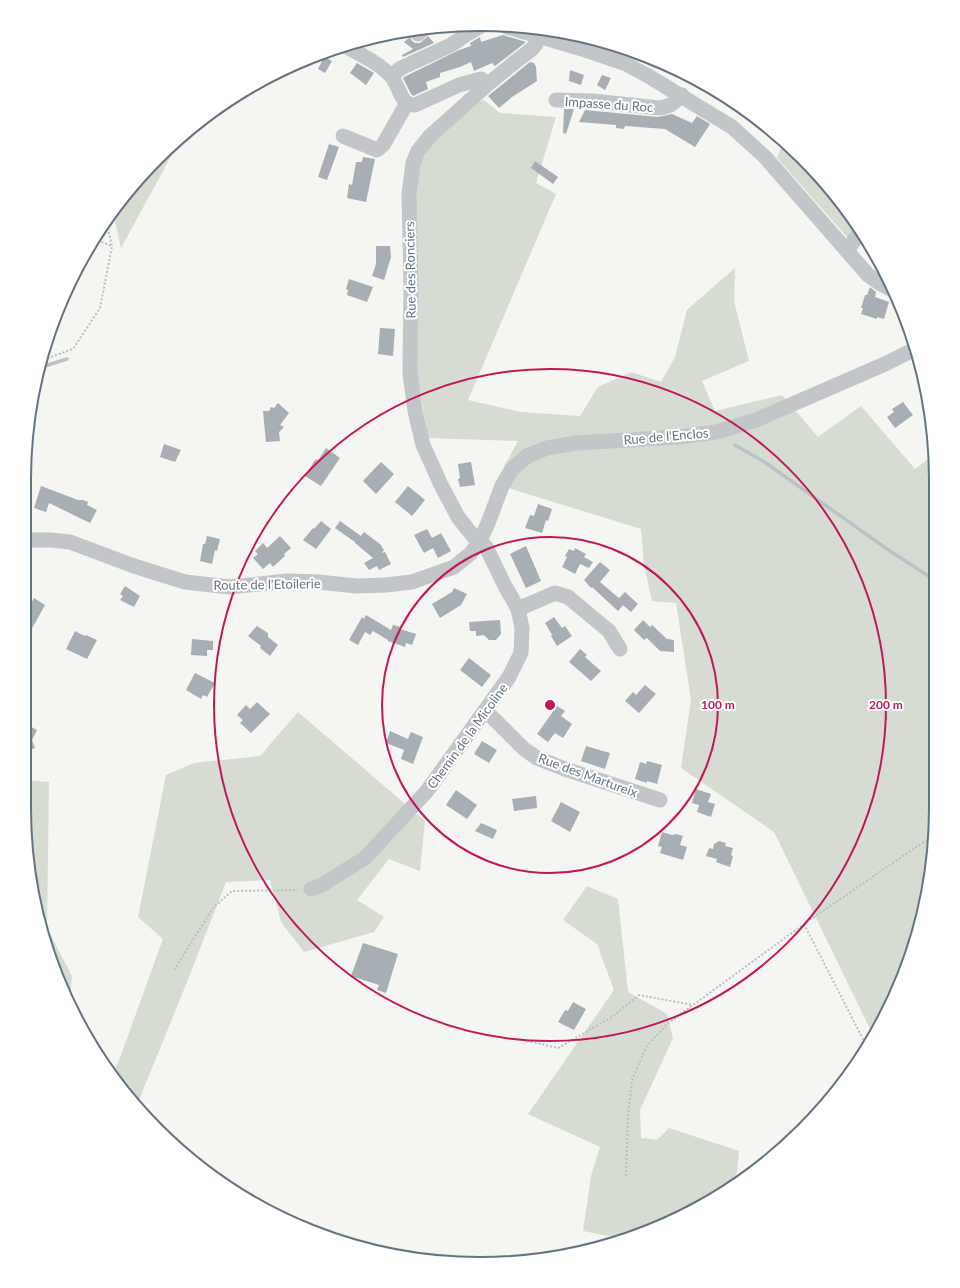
<svg xmlns="http://www.w3.org/2000/svg" width="960" height="1288" font-family="Lato,sans-serif">
<style>
.green{fill:#d6dcd2}
.lines{fill:none;stroke-linecap:round;stroke-linejoin:round}
.stream{stroke:#b7c3c7;stroke-width:3.5}
.building{fill:#a7afb4}
.path{stroke:#bcbec0;stroke-width:2;stroke-dasharray:2 2;stroke-linecap:butt}
.minor{stroke:#c2c6c9;stroke-width:15}
.ring{fill:none;stroke:#c2185b;stroke-width:2}
.labels{text-anchor:middle;dominant-baseline:central;stroke-width:4;stroke-linejoin:round;paint-order:stroke}
.street-label{font-size:13px;fill:#647582;stroke:#fff}
.rim{fill:none;stroke:#647582;stroke-width:2}
.centre{fill:#c2185b;stroke:#fff;stroke-width:2}
.ring-label{font-size:12px;text-anchor:middle;font-weight:bold;fill:#c2185b;stroke:#fff;stroke-width:4;stroke-linejoin:round;paint-order:stroke}
</style>
<rect width="100%" height="100%" fill="#f5f5f1"/>
<g class="green">
<polygon points="484,100 500,113 556,117 536,183 556,194 468,400 521,412 580,416 598,387 631,372 661,382 675,357 687,310 735,268 734,301 749,361 702,381 715,411 782,395 818,437 861,406 915,469 932,456 935,838 912,954 874,1037 774,832 681,768 691,700 676,603 652,601 644,565 641,529 508,488 495,483 518,441 428,438 416,369 412,192 420,153 471,105"/>
<polygon points="182,136 121,248 113,212 157,158"/>
<polygon points="784,141 842,203 856,227 848,238 777,158"/>
<polygon points="298,712 425,821 420,871 389,859 357,900 384,917 374,932 304,952 281,922 270,880 226,882 185,987 137,1105 118,1086 113,1077 163,939 138,917 166,775 194,763 260,756"/>
<polygon points="24,780 49,782 47,928 72,976 70,1000 40,926 24,808"/>
<polygon points="587,886 618,899 628,992 667,1014 673,1038 640,1110 641,1138 657,1140 669,1128 739,1151 736,1182 654,1229 624,1239 583,1231 591,1176 600,1147 528,1114 614,990 597,944 563,920"/>
</g>
<g class="lines">
<g class="stream">
<polyline points="38,368 67,359"/>
<polyline points="735,445 766,463 887,549 933,579"/>
</g>
</g>
<g class="building">
<polygon points="503,35 526,42 495,66 492,63 474,71 471,62 460,67 440,73 440,77 426,82 428,89 413,96 411,94 403,78 406,76 459,50 471,46 470,43 480,37 481,42"/>
<polygon points="428,36 434,43 403,57 402,55 413,49 404,42 410,37 412,41 415,43 420,43"/>
<polygon points="324,57 332,61 325,73 318,69"/>
<polygon points="530,62 534,63 536,67 537,81 512,97 499,108 488,96"/>
<polygon points="357,63 374,73 366,85 350,73"/>
<polygon points="570,70 584,75 581,85 569,81"/>
<polygon points="602,75 611,78 605,90 597,85"/>
<polygon points="564,109 574,109 566,134 563,133"/>
<polygon points="585,110 658,117 672,114 692,123 697,116 710,124 695,147 665,129 625,126 624,129 616,128 616,125 579,122"/>
<polygon points="329,144 339,147 327,180 318,177"/>
<polygon points="363,157 375,159 366,202 347,198 349,184 352,185 356,162 362,162"/>
<polygon points="535,161 558,177 553,184 531,168"/>
<polygon points="376,246 390,246 391,257 384,280 372,276 376,264"/>
<polygon points="349,279 373,287 367,302 347,295 348,290 346,289"/>
<polygon points="870,287 876,292 875,297 889,302 884,319 877,317 877,319 861,314 863,308 861,308 865,295 867,295"/>
<polygon points="380,328 395,329 393,356 378,354"/>
<polygon points="903,402 913,415 895,428 887,417 894,412 892,409"/>
<polygon points="278,403 289,413 280,425 284,427 279,432 280,441 266,442 263,411 269,411 271,407 274,408"/>
<polygon points="164,444 181,450 175,462 160,457"/>
<polygon points="326,448 340,458 321,486 305,476 315,460 319,459"/>
<polygon points="381,462 394,474 376,494 363,481"/>
<polygon points="471,462 475,485 460,487 458,479 460,478 458,464"/>
<polygon points="41,486 78,500 83,500 88,502 87,505 97,510 90,523 49,503 46,512 34,508"/>
<polygon points="408,486 425,500 412,516 395,502"/>
<polygon points="538,504 552,509 548,521 546,520 542,533 525,528 530,515 534,516"/>
<polygon points="321,521 331,529 316,549 303,540 313,528 314,529"/>
<polygon points="340,521 361,536 364,532 380,544 384,550 382,553 385,552 391,564 379,570 377,566 369,570 364,563 373,558 355,543 355,542 335,528"/>
<polygon points="427,529 432,538 441,533 451,551 438,558 433,548 424,553 414,535"/>
<polygon points="207,536 220,539 217,551 215,550 212,564 200,561 203,544 205,544"/>
<polygon points="280,536 291,548 284,554 285,556 273,567 270,563 263,569 253,558 258,554 255,551 263,543 267,548"/>
<polygon points="526,546 541,581 526,588 510,554"/>
<polygon points="575,548 586,554 584,557 593,562 589,568 580,564 575,574 562,567 567,557 565,556 569,549 574,551"/>
<polygon points="600,562 610,570 600,582 619,598 625,592 638,604 631,612 623,605 618,611 592,587 591,588 584,580"/>
<polygon points="125,586 140,596 134,607 120,600 123,596 120,594"/>
<polygon points="454,588 467,594 461,605 440,618 432,604 452,592"/>
<polygon points="34,598 45,605 24,643 25,614"/>
<polygon points="366,615 391,630 393,625 401,627 400,629 416,634 412,645 406,643 405,647 388,641 388,640 373,631 370,635 365,632 358,645 349,640 362,617 364,619"/>
<polygon points="554,617 562,628 565,626 572,636 557,646 551,636 552,635 545,623"/>
<polygon points="500,620 501,634 496,640 489,640 484,635 476,636 476,631 470,631 469,622"/>
<polygon points="643,620 650,627 652,625 667,639 674,640 674,652 660,651 647,638 644,640 634,630"/>
<polygon points="257,626 268,633 268,637 278,645 270,656 260,648 261,646 248,636"/>
<polygon points="75,631 85,636 86,635 97,640 87,659 66,649"/>
<polygon points="192,639 213,641 213,650 207,650 207,656 191,655"/>
<polygon points="580,649 587,655 585,657 601,671 591,681 569,662"/>
<polygon points="469,658 491,675 482,687 460,670"/>
<polygon points="195,673 215,683 207,697 203,695 201,699 186,690"/>
<polygon points="645,685 656,694 639,713 625,701 633,692 636,695"/>
<polygon points="257,702 270,714 251,733 240,723 243,720 237,715 246,705 250,709"/>
<polygon points="557,706 565,711 561,716 572,724 563,738 555,733 548,742 537,734"/>
<polygon points="24,723 37,730 32,740 35,748 26,751 24,755"/>
<polygon points="390,731 408,739 411,732 423,737 413,764 401,759 404,750 386,743"/>
<polygon points="482,741 497,750 489,763 474,754"/>
<polygon points="586,746 610,753 605,769 581,761"/>
<polygon points="647,761 662,765 657,784 647,781 647,783 635,779 640,762 646,764"/>
<polygon points="696,789 711,794 708,802 715,804 711,817 697,812 699,805 692,803"/>
<polygon points="456,790 477,805 467,819 446,805"/>
<polygon points="536,796 537,808 514,811 512,799"/>
<polygon points="561,802 580,812 570,832 551,821"/>
<polygon points="481,823 497,830 493,839 475,831"/>
<polygon points="662,832 672,835 676,834 683,836 680,845 687,847 683,860 660,853 662,847 658,846"/>
<polygon points="719,841 726,843 725,846 733,848 731,855 733,856 730,867 716,862 717,859 706,856 709,848 713,849 714,844"/>
<polygon points="363,943 398,954 386,993 377,990 379,985 351,976"/>
<polygon points="573,1002 586,1009 574,1030 558,1022 565,1010 568,1011"/>
</g>
<g class="lines">
<g class="path">
<polyline points="94,239 112,246"/>
<polyline points="40,361 73,349 100,308 112,246 106,220"/>
<polyline points="804,924 867,1047"/>
<polyline points="174,970 213,908 232,891 298,890"/>
<polyline points="519,1039 558,1048 612,1017 639,995 693,1005"/>
<polyline points="626,1176 628,1116 632,1080 646,1047 667,1024 804,924 922,843 935,838"/>
</g>
<g class="minor">
<polyline points="507,27 582,49 626,64 650,77 732,127 765,157 868,275 881,284 892,290"/>
<polyline points="418,34 422,30"/>
<path d="M345,46C360,54 379,63 391,76C400,86 400,106 415,105L459,85L481,79L488,84"/>
<polyline points="391,76 401,68 451,45 467,34 481,26"/>
<path d="M556,100L593,101L659,108C670,107 674,103 682,95"/>
<polyline points="343,136 377,150 383,145 407,103"/>
<polyline points="847,251 859,233"/>
<polyline points="25,542 33,540 51,540 70,542 134,566 185,582 230,587 287,581 318,582 357,586 386,585 412,582 454,567 470,554 480,541 488,523 502,486 512,469 527,456 547,448 577,443 679,437 716,432 756,420 885,364 913,350"/>
<polyline points="518,609 555,593 568,597 609,631 620,649"/>
<polyline points="486,711 524,749 537,758 565,769 660,800"/>
<polyline points="311,889 322,885 365,858 427,791 509,677 521,653 522,628 518,609 505,586 486,547 473,536 458,517 441,485 423,445 415,411 410,373 411,286 409,194 413,163 418,151 430,136 488,84 515,62 532,49 536,44 538,36"/>
</g>
</g>
<g class="ring">
<circle cx="550" cy="705" r="168"/>
<circle cx="550" cy="705" r="336"/>
</g>
<g class="labels">
<g class="street-label">
<text transform="translate(609 104) rotate(4)">Impasse du Roc</text>
<text transform="translate(410 270) rotate(-91)">Rue des Ronciers</text>
<text transform="translate(666 436) rotate(-5)">Rue de l'Enclos</text>
<text transform="translate(267 584) rotate(-1)">Route de l'Etoilerie</text>
<text transform="translate(467 736) rotate(-54)">Chemin de la Micoline</text>
<text transform="translate(588 775) rotate(20)">Rue des Martureix</text>
</g>
</g>
<path d="M0 0H960V1288H0ZM480 31H480A449 449 0 0 1 929 480V808A449 449 0 0 1 480 1257H480A449 449 0 0 1 31 808V480A449 449 0 0 1 480 31Z" fill="#fff" fill-rule="evenodd"/>
<path class="rim" d="M480 31H480A449 449 0 0 1 929 480V808A449 449 0 0 1 480 1257H480A449 449 0 0 1 31 808V480A449 449 0 0 1 480 31Z"/>
<circle cx="550" cy="705" r="6" class="centre"/>
<g class="ring-label">
<text x="718" y="709">100 m</text>
<text x="886" y="709">200 m</text>
</g>
</svg>
